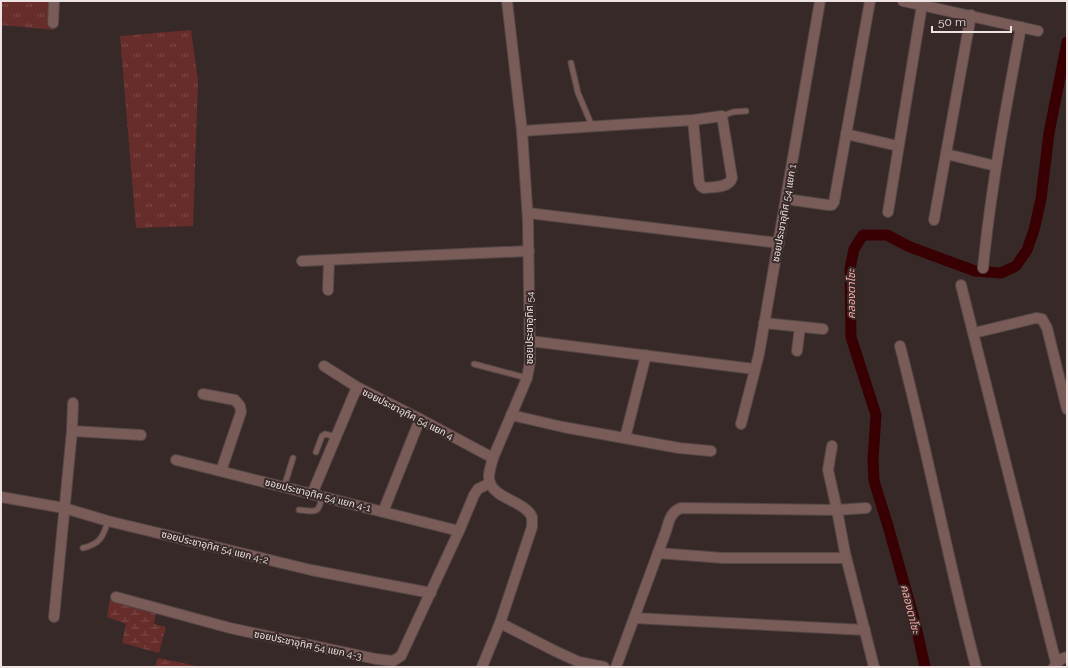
<svg xmlns="http://www.w3.org/2000/svg" width="1068" height="668" font-family="Raleway,'Noto Sans Thai',sans-serif">
<style>
.grass{fill:url(#grass-tufts)}
.wetland{fill:url(#wetland-marsh)}
.lines{fill:none;stroke-linecap:round;stroke-linejoin:round}
.canal{stroke:#380002;stroke-width:11}
.service-casing{stroke:#544746;stroke-width:7}
.minor-casing{stroke:#544746;stroke-width:12}
.tertiary-casing{stroke:#544746;stroke-width:12}
.service{stroke:#795b58;stroke-width:5}
.minor{stroke:#795b58;stroke-width:10}
.tertiary{stroke:#795b58;stroke-width:10}
.labels{text-anchor:middle;dominant-baseline:central;stroke-width:4;stroke-linejoin:round;paint-order:stroke}
.street-label{font-size:10px;fill:#ede3e2;stroke:#372928}
.water-label{font-size:11px;font-style:italic;fill:#fcaca4;stroke:#372928}
</style>
<defs>
<pattern id="grass-tufts" width="24" height="20" patternUnits="userSpaceOnUse"><rect width="24" height="20" fill="#662d2a"/><path d="M3 7l-1-3M5 7V3M7 7l1-3M15 17l-1-3M17 17v-4M19 17l1-3" fill="none" stroke="#7c4b49"/></pattern>
<pattern id="wetland-marsh" width="20" height="14" patternUnits="userSpaceOnUse"><rect width="20" height="14" fill="#662d2a"/><path d="M1 5h8M5 5V1M11 12h8M15 12V8" fill="none" stroke="#7c4b49"/></pattern>
</defs>
<rect width="100%" height="100%" fill="#372928"/>
<g class="grass">
<polygon points="1,1 55,1 54,30 1,25"/>
<polygon points="191,30 198,80 193,226 136,228 120,36"/>
</g>
<g class="wetland">
<polygon points="110,598 156,612 154,624 166,627 159,653 122,643 126,624 107,617"/>
<polygon points="158,658 201,667 155,667"/>
</g>
<g class="lines">
<polyline class="canal" points="925,667 916,626 888,526 874,481 873,460 876,415 851,337 850,269 854,249 863,235 887,235 910,247 975,271 1001,273 1016,266 1027,250 1034,230 1041,199 1049,133 1067,42"/>
<g class="service-casing">
<g id="service">
<polyline points="571,63 578,93 592,126"/>
<polyline points="722,116 733,112 746,111"/>
<polyline points="474,364 527,378"/>
<polyline points="316,452 322,436 325,434 336,437"/>
<polyline points="284,487 293,458"/>
<path d="M299,510C316,511 318,515 322,497"/>
<path d="M83,548C100,544 103,537 108,521"/>
</g>
</g>
<g class="minor-casing">
<g id="minor">
<polyline points="903,1 1038,31"/>
<polyline points="53,23 54,1"/>
<path d="M522,131L693,120L722,116L732,178C729,188 713,187 704,188L701,186L699,182L693,120"/>
<polyline points="846,134 898,146"/>
<polyline points="946,154 996,166"/>
<polyline points="786,199 828,205 832,205 834,202 870,1"/>
<polyline points="888,212 922,5"/>
<polyline points="528,213 779,243"/>
<polyline points="934,220 971,15"/>
<polyline points="302,261 529,251"/>
<path d="M983,268C991,187 1006,107 1021,27"/>
<polyline points="961,285 1056,663"/>
<polyline points="328,290 329,260"/>
<polyline points="764,323 823,329"/>
<polyline points="974,333 1036,318 1042,319 1047,328 1067,409"/>
<polyline points="530,341 754,369"/>
<path d="M900,346C928,453 948,561 976,667"/>
<polyline points="797,351 800,327"/>
<polyline points="324,366 357,387 420,419 493,458"/>
<polyline points="203,394 235,400 240,406 241,412 221,471"/>
<polyline points="511,415 563,427 679,448 711,451"/>
<polyline points="741,424 759,354 820,1"/>
<polyline points="72,431 141,435"/>
<polyline points="625,438 646,355"/>
<polyline points="176,460 459,531"/>
<polyline points="312,494 357,387"/>
<polyline points="1,497 64,508 108,521 311,570 431,593"/>
<polyline points="866,508 837,510 845,553 874,667"/>
<polyline points="383,512 420,419"/>
<polyline points="658,553 723,558 846,558"/>
<polyline points="116,597 230,628 376,659 393,661 401,656 459,531 474,495 478,489 490,483"/>
<polyline points="54,617 72,431 73,403"/>
<polyline points="634,618 865,630"/>
<polyline points="500,623 555,651 579,662 604,667"/>
<path d="M616,667L666,531C669,522 670,512 681,508L837,510L828,470L832,446"/>
<polyline points="1054,667 1061,659 1067,657"/>
</g>
</g>
<g class="tertiary-casing">
<path id="tertiary" d="M482,667L500,623L532,527C532,524 532,520 532,517C526,502 496,499 490,483C487,475 491,466 493,458L527,378L530,362L528,221L522,131L507,1"/>
</g>
<use href="#service" class="service"/>
<use href="#minor" class="minor"/>
<use href="#tertiary" class="tertiary"/>
</g>
<g class="labels">
<g class="street-label">
<text transform="translate(784 213) rotate(-80)">ซอยประชาอุทิศ 54 แยก 1</text>
<text transform="translate(529 328) rotate(-90)">ซอยประชาอุทิศ 54</text>
<text transform="translate(408 414) rotate(27)">ซอยประชาอุทิศ 54 แยก 4</text>
<text transform="translate(318 495) rotate(14)">ซอยประชาอุทิศ 54 แยก 4-1</text>
<text transform="translate(215 547) rotate(14)">ซอยประชาอุทิศ 54 แยก 4-2</text>
<text transform="translate(308 645) rotate(12)">ซอยประชาอุทิศ 54 แยก 4-3</text>
</g>
<g class="water-label">
<text transform="translate(851 294) rotate(-90)">คลองตาโซะ</text>
<text transform="translate(910 609) rotate(76)">คลองตาโซะ</text>
</g>
</g>
<rect width="1068" height="668" fill="none" stroke="#ede3e2" stroke-width="4"/>
<path d="M932 26v6h79v-6" fill="none" stroke="#ede3e2" stroke-width="2"/>
<text x="938" y="26" font-size="12" fill="#ede3e2" stroke="#372928" stroke-width="3" paint-order="stroke">50 m</text>
</svg>
